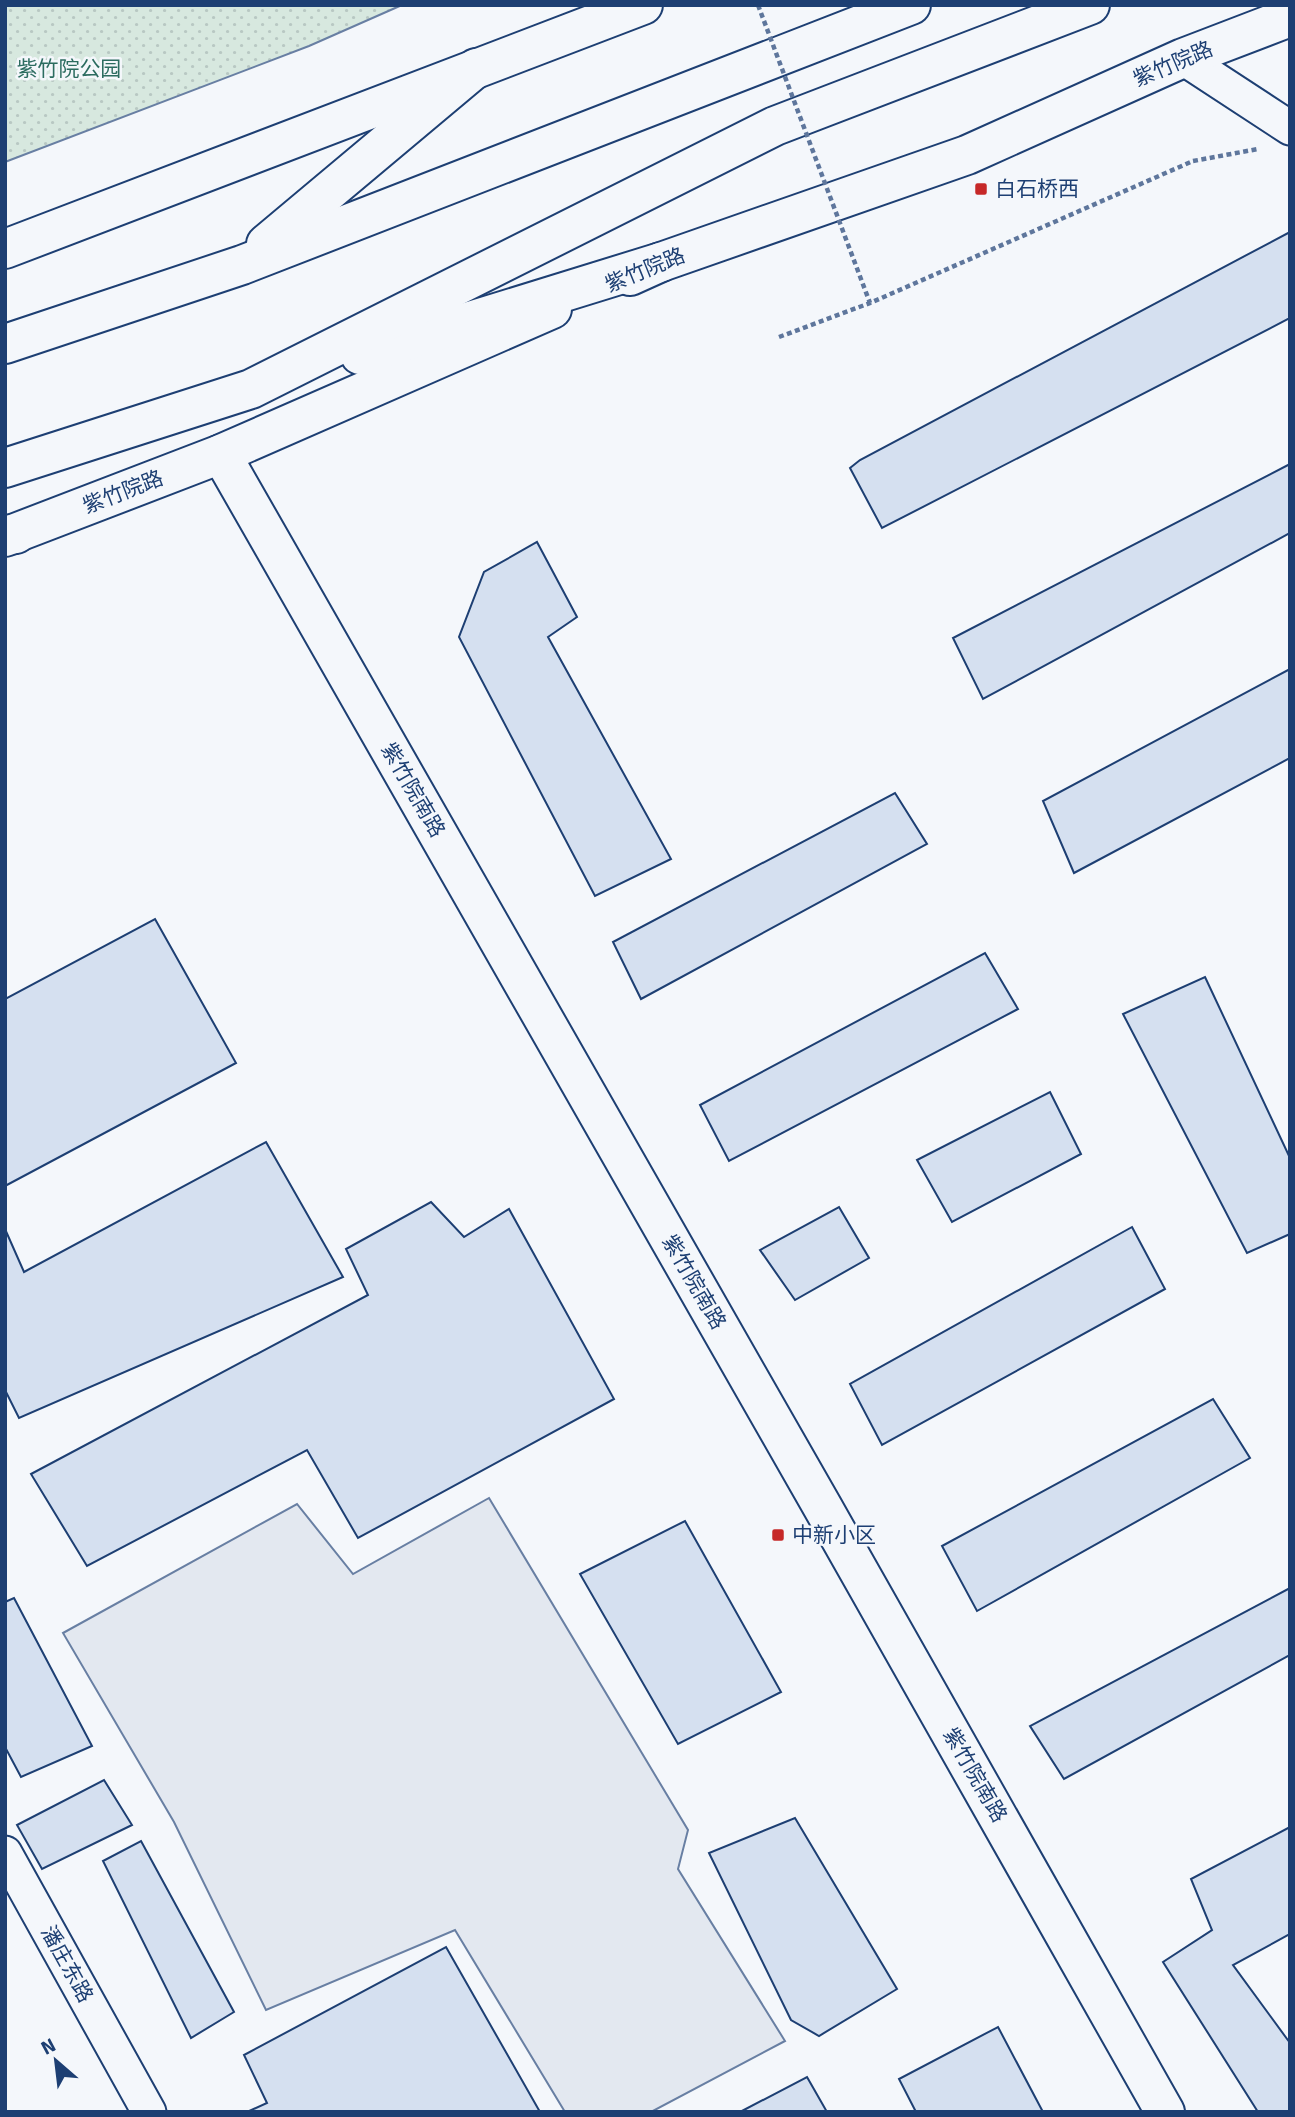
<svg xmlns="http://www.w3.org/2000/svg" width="1295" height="2117" font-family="Signika,'Noto Sans SC',sans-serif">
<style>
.park{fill:url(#park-dots);stroke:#687fa3;stroke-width:2}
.parking{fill:#e3e8f0;stroke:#687fa3;stroke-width:2}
.building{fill:#d5e0f0;stroke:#1d3f73;stroke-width:2}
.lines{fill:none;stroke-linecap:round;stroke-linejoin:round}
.street-casing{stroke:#1d3f73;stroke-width:37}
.secondary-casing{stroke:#1d3f73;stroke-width:42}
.highway-casing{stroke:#1d3f73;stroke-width:42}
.path{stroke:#5e769c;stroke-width:4.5;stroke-dasharray:5 3.5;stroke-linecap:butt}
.street{stroke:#f4f7fb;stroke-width:33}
.secondary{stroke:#f4f7fb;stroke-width:38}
.highway{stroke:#f4f7fb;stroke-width:38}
.path-bridge{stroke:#5e769c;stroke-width:4.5;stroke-dasharray:5 3.5;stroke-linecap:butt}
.poi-dot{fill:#c62828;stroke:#f4f7fb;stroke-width:2.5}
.labels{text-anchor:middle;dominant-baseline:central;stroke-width:5;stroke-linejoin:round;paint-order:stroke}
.street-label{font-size:21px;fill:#1d3f73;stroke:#f4f7fb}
.park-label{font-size:21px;fill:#2c6c60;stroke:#f4f7fb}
.poi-label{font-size:21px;fill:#1d3f73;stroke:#f4f7fb;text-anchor:start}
</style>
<defs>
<pattern id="park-dots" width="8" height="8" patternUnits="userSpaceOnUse" patternTransform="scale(1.75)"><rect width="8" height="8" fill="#d7e8df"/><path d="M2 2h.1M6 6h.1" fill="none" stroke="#b8c8c3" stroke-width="1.8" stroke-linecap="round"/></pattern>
</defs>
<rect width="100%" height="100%" fill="#f4f7fb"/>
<polygon class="park" points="5,5 402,5 309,46 5,162"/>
<polygon class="parking" points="489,1498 688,1830 678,1869 785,2041 651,2112 565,2112 455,1930 266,2010 174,1822 63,1633 297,1504 353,1574"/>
<g class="building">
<polygon points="1290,232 1290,318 882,528 850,468 860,460"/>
<polygon points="1290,464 1290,533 983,699 953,638"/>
<polygon points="537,542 577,617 548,637 671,859 595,896 459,637 484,572"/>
<polygon points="1290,669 1290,758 1074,873 1043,801"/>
<polygon points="895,793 927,844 641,999 613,942"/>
<polygon points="155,919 236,1063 5,1186 5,999"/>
<polygon points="985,953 1018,1009 729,1161 700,1105"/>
<polygon points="1205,977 1290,1158 1290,1234 1247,1253 1123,1014"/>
<polygon points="1050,1092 1081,1154 952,1222 917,1160"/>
<polygon points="266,1142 343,1277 19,1418 5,1390 5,1229 24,1272"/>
<polygon points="431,1202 464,1237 509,1209 614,1399 358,1538 307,1450 87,1566 31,1474 368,1295 346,1249"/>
<polygon points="839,1207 869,1258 795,1300 760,1250"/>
<polygon points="1132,1227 1165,1289 882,1445 850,1384"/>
<polygon points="1213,1399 1250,1458 977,1611 942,1546"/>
<polygon points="685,1521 781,1692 678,1744 580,1574"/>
<polygon points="1290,1588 1290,1655 1064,1779 1030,1726"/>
<polygon points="14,1598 92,1746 21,1777 5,1747 5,1602"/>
<polygon points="104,1780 132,1825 42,1869 17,1825"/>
<polygon points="795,1818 897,1989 819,2036 791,2020 709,1853"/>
<polygon points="1290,1827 1290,1934 1233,1965 1290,2043 1290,2112 1258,2112 1163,1962 1212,1930 1191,1879"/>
<polygon points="141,1841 234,2012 191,2038 103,1861"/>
<polygon points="446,1947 540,2112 247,2112 267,2103 244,2055"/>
<polygon points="998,2027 1043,2112 916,2112 899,2079"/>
<polygon points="807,2077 827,2112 740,2112"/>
</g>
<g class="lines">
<g class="street-casing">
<g id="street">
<polyline points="1183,58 1290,128"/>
<polyline points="5,1853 149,2112"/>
</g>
</g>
<g class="secondary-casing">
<g id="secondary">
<polyline points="5,249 643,5"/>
<polyline points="630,276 661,262 967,155 1183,58 1290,17"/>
<polyline points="221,454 822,1506 1165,2112"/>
<polyline points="5,537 221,454 552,309"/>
</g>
</g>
<g class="highway-casing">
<g id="highway">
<polyline points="266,244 476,68"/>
<polyline points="5,344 242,265 911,5"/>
<polyline points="360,355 661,262"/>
<polyline points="5,468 251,389 775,126 1090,5"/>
<polyline points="5,535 16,534"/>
</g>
</g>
<g class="path">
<polyline points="1193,161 1258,149"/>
<polyline points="779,337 870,303"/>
</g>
<use href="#street" class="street"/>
<use href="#secondary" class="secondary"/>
<use href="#highway" class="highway"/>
<polyline class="path-bridge" points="758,5 870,303 1193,161"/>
</g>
<g class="poi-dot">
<rect x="974" y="182" width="14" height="14" rx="3.5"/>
<rect x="771" y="1528" width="14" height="14" rx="3.5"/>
</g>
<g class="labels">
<g class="street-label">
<text transform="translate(1173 64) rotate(-23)">紫竹院路</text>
<text transform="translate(645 270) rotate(-22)">紫竹院路</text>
<text transform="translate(123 492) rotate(-21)">紫竹院路</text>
<text transform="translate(413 790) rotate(60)">紫竹院南路</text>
<text transform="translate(694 1282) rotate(60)">紫竹院南路</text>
<text transform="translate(975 1775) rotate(60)">紫竹院南路</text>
<text transform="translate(67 1964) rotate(61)">潘庄东路</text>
</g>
<g class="park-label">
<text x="69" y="69">紫竹院公园</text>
</g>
<g class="poi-label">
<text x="995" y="189">白石桥西</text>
<text x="792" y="1535">中新小区</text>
</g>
</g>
<rect width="1295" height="2117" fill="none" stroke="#1d3f73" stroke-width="14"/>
<g transform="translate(56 2061) rotate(332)" stroke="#f4f7fb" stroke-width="5" paint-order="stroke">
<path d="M0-5L12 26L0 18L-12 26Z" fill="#1d3f73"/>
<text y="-10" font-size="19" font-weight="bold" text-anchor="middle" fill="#1d3f73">N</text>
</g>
</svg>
